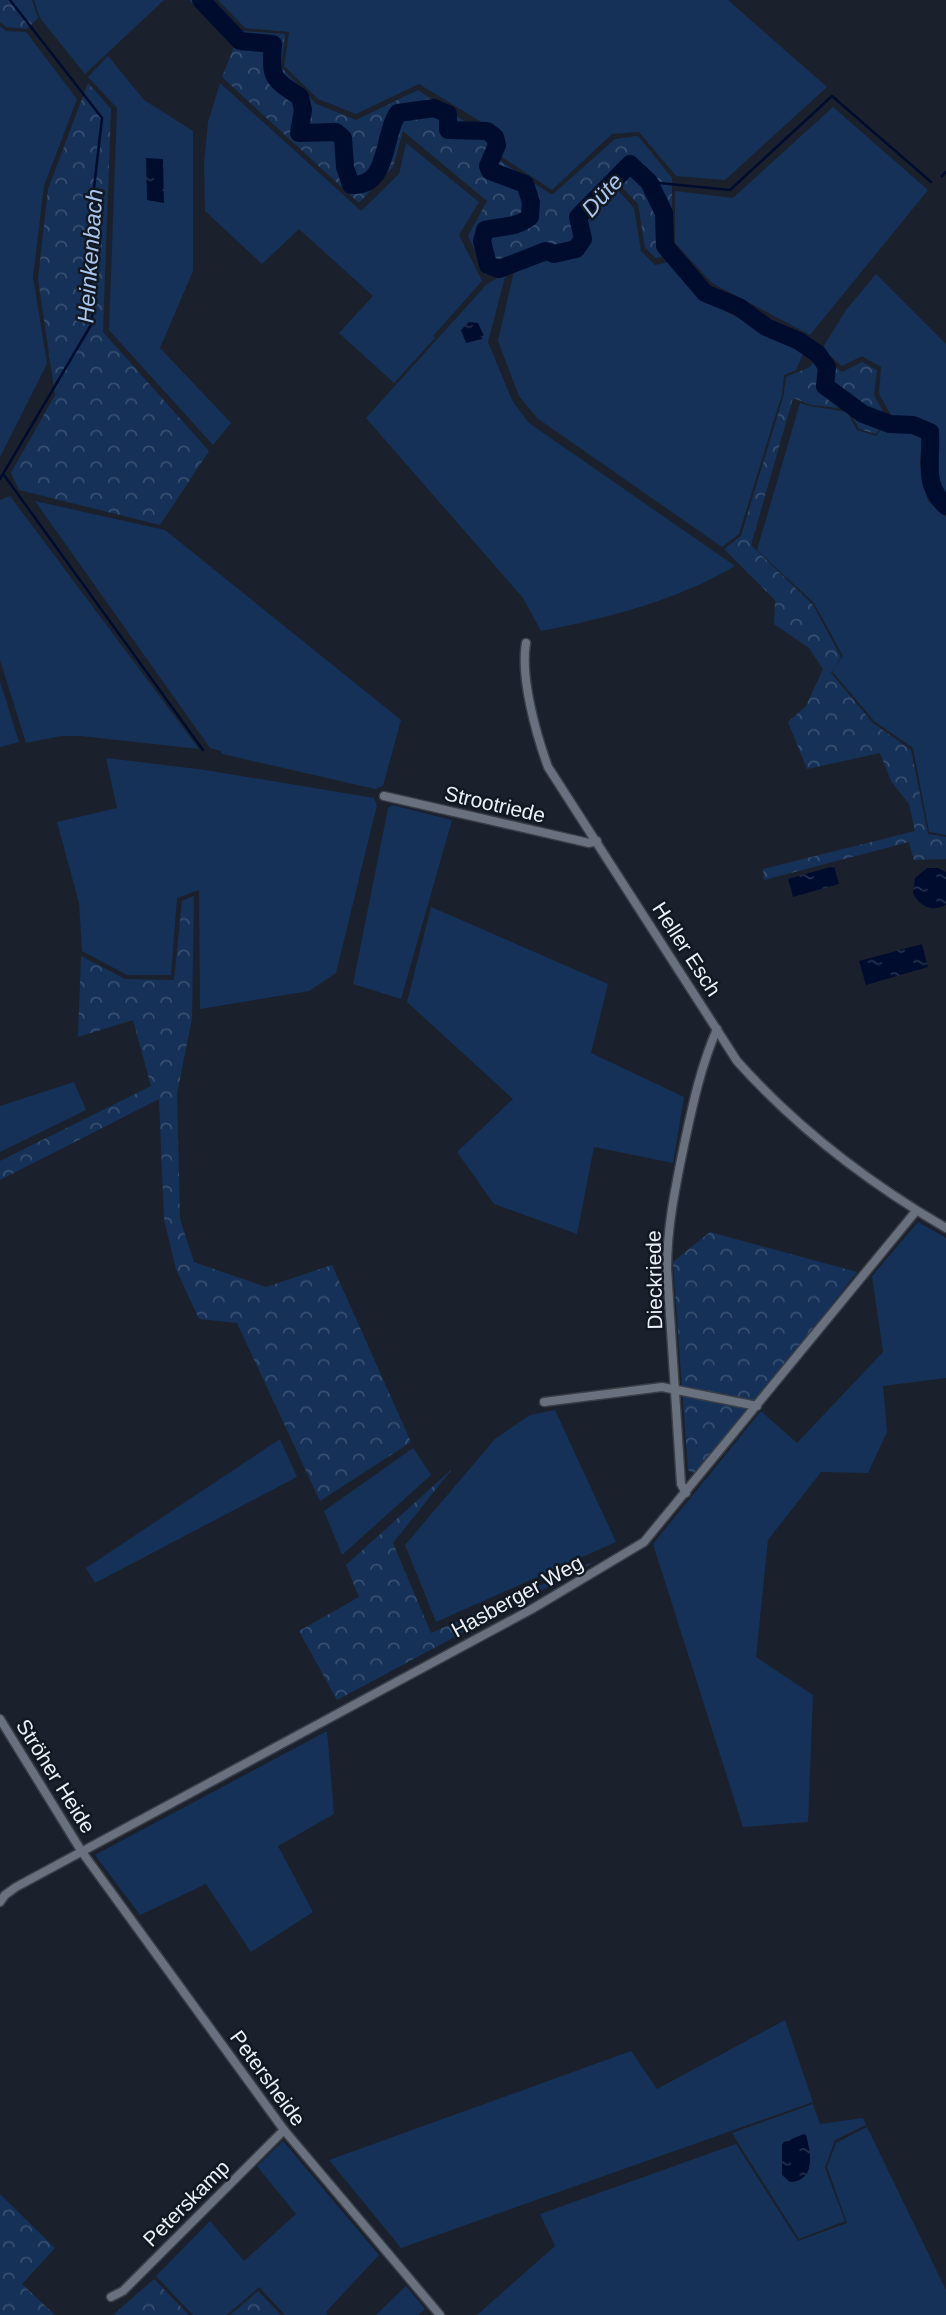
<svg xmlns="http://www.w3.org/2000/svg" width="946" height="2315" font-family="Arial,sans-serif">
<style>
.green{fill:#153157}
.forest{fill:url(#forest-crowns)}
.water{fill:url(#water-ripples)}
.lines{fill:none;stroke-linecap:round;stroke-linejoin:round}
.stream{stroke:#000c2e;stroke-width:2.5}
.river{stroke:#000c2e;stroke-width:18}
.street-casing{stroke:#383d46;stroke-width:11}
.street{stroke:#68717d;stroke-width:8}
.labels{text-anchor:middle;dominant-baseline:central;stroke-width:5;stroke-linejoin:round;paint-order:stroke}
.street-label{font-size:21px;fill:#ebf0f7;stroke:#111822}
.water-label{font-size:23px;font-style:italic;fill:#aac6ec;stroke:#111822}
</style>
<defs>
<pattern id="forest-crowns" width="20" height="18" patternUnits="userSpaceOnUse" patternTransform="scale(1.75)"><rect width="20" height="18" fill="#153157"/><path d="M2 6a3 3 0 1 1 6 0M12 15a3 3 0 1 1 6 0" fill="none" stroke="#374f70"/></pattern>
<pattern id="water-ripples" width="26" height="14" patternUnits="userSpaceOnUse" patternTransform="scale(1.75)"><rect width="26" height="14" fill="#000c2e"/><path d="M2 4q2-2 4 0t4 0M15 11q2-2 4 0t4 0" fill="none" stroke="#25304d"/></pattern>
</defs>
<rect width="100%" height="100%" fill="#1a212c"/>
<g class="green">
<polygon points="34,0 164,0 85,74 40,18"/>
<polygon points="218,0 728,0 827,87 725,180 676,176 639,132 612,134 552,190 499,155 502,144 501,134 419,84 356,114 318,99 284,66 289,32 245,28"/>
<polygon points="0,26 6,31 26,32 77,99 44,186 33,277 47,364 0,457"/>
<polygon points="108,56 144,100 193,131 193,271 160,348 231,423 213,445 109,330 117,108 88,77"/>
<polygon points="220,83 361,211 399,174 406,143 479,202 459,235 482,281 433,336 435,338 394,383 339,333 373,296 299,229 262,264 205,211 204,164 208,122"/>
<polygon points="833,107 928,190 810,335 712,283 675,243 675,191 733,198"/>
<polygon points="616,188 634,208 641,251 655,265 668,262 702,299 804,352 796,370 784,375 782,394 739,534 722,547 537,418 519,396 498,341 514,271 545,256 553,260 581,255 589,240 585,219"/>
<path d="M506,273L488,342L512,400L529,423L735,566C676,601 607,618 541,631L523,598L366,418L487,284Z"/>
<path d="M876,274L946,344V494C930,479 939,448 938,428L914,418L892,417L879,394L881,367L862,356L842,366L822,349L846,310Z"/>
<polygon points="800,403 810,406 847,412 857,430 876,436 882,428 911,429 922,437 920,464 928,501 946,517 946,835 929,832 913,748 874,721 832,671 843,656 814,603 757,550"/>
<polygon points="10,496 199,749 81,736 61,736 26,743 0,660 0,500"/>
<polygon points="35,501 165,530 401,720 383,786 375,789 222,754 221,751 210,748"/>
<polygon points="0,681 19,742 0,747"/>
<polygon points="106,758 205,770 374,798 377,805 336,973 309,991 200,1009 199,890 177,898 171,975 127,975 82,951 79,903 57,822 117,808"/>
<polygon points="392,805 452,820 401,999 353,984 388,808"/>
<polygon points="431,907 608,984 591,1053 684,1097 673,1163 594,1147 577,1234 494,1204 457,1152 513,1099 407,1002"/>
<polygon points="74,1082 86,1110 0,1152 0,1106"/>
<polygon points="918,1222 946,1238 946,1378 883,1386 887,1432 868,1473 821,1472 768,1540 756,1657 813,1695 808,1822 743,1827 653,1544 761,1411 797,1443 883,1352 872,1276"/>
<polygon points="555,1410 616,1542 436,1622 405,1545 495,1439 530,1415"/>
<polygon points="280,1439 297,1477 95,1583 86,1568"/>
<polygon points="413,1448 431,1475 342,1555 324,1511"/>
<polygon points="327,1731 334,1814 278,1846 313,1912 251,1952 206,1884 140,1915 95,1855"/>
<polygon points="785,2020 813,2102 401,2248 329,2160 631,2051 657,2089"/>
<polygon points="813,2104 820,2124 863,2118 866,2125 835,2140 825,2168 845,2221 799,2239 732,2133"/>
<polygon points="867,2127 946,2290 946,2315 477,2315 555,2246 540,2214 736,2144 798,2241 847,2223 827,2167 836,2143"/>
<polygon points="283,2141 379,2255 326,2312 328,2315 285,2315 259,2287 227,2315 193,2315 156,2276 210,2221 244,2261 296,2214 257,2166"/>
<polygon points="406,2286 425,2309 418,2315 376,2315"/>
</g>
<g class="forest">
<polygon points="0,0 32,0 38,18 27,29 6,27 0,22"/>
<polygon points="189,0 213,0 243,31 285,34 281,67 316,104 356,120 418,90 486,136 491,143 487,152 552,195 615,139 638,136 672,178 672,244 681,253 656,258 645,248 638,204 612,177 573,214 578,237 573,245 556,248 547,243 500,262 486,275 468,236 487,201 403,131 393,167 359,203 222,77 234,47"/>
<polygon points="88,83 111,109 103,332 209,451 160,525 19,490 11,473 55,395 38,279 48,189"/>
<polygon points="819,353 842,372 862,362 877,370 874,395 887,419 876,434 859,429 849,409 811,405 793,398 751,545 813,605 841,657 831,673 873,723 911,750 928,834 946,837 946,859 914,860 909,842 764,880 763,869 915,831 909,804 891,781 880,753 807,769 788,722 806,706 823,669 809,648 774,624 775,600 724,549 741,536 784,394 786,377 810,367"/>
<polygon points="194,896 192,1018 177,1094 180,1219 194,1262 266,1287 332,1265 411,1442 320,1501 237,1323 199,1319 176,1269 164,1219 159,1099 0,1180 0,1161 151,1086 133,1020 78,1037 81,956 125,979 174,980 182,901"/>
<polygon points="710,1232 857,1272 699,1477 688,1470 673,1262"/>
<polygon points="452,1469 393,1543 431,1633 598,1560 337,1700 299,1631 359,1597 346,1565"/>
<polygon points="0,2194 55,2248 22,2284 55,2315 0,2315"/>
<polygon points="154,2279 189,2315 113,2315"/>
<polygon points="258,2291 281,2315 230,2315"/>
</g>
<g class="water">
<polygon points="146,158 163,159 164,203 147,200"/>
<polygon points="469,322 478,323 484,336 482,339 466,343 461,330"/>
<polygon points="834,866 839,884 793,897 788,879"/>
<path d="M927,868H938L946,872V905C932,912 920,907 913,893L915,878Z"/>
<polygon points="922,944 928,967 866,985 859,961"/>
<path d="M804,2134L806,2135C811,2153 816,2181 790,2182L782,2175V2145L784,2142Z"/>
</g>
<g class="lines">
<g class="stream">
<polyline points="942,176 946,172"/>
<polyline points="649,182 730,190 832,96 931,182"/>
<polyline points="4,475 203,750"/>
<polyline points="0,479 91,325 93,310 88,241 102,118 10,0"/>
</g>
<path class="river" d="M201,0L240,41L273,44C270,78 272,78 300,97L303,110L299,133L336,132L343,138L345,167L351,185C390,187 382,136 398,113L434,108L448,114V130L487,131L495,137L497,145L488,166L490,171L525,184L531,202L530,217C516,228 502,226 485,230L482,241L488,265L499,269L546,251L554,254L576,249L583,239L578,217L630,164L649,182L664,213L665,246L705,293L739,307L766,327L799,341L818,354L827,367L825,386L863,414L890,424L913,425L930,432C932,461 922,484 946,506"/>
<g class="street-casing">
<g id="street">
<path d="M526,643C520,677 536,734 548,767L737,1061C796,1127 869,1183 946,1228"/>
<polyline points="384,796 589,843 597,841"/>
<polyline points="544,1402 662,1387 757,1406"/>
<path d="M686,1493L681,1484L667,1269C667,1228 675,1189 683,1150C692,1108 700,1068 717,1029"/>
<polyline points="0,1719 82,1852 284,2130 440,2315"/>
<polyline points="0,1902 5,1895 16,1887 532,1609 644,1542 916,1211"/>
<polyline points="111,2297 123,2291 284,2130"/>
</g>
</g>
<use href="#street" class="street"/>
</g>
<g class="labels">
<g class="street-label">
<text transform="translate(495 804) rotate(13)">Strootriede</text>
<text transform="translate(687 949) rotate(57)">Heller Esch</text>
<text transform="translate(654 1280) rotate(-91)">Dieckriede</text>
<text transform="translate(517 1596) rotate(-29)">Hasberger Weg</text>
<text transform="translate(56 1776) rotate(58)">Ströher Heide</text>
<text transform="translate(268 2078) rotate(54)">Petersheide</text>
<text transform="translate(186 2203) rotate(-45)">Peterskamp</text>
</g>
<g class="water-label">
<text transform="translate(602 195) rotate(-48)">Düte</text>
<text transform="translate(90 256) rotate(-86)">Heinkenbach</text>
</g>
</g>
</svg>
